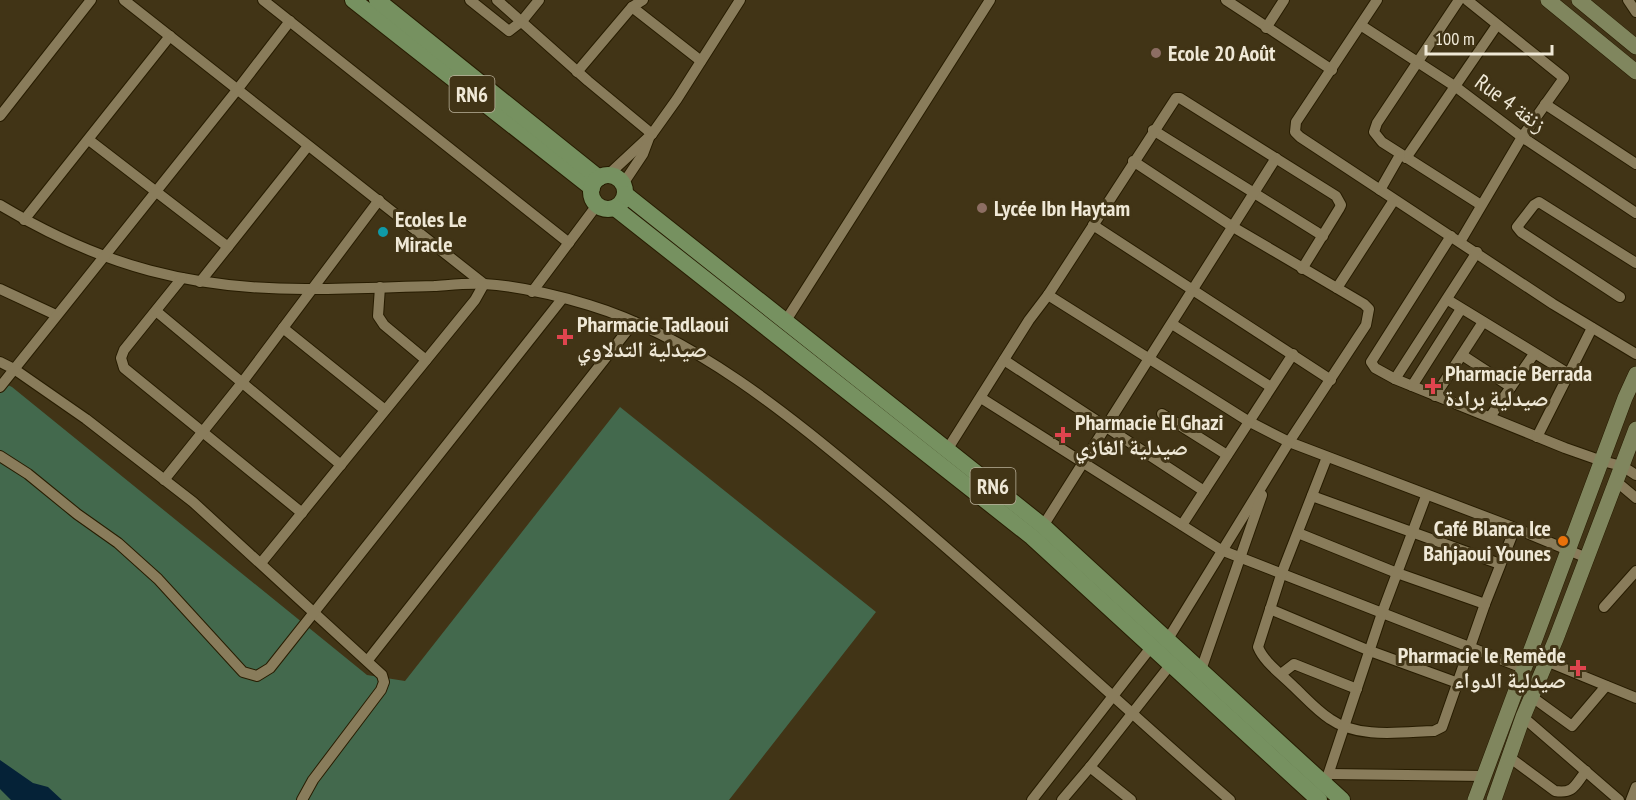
<svg xmlns="http://www.w3.org/2000/svg" width="1636" height="800" font-family="'PT Sans Narrow','Noto Naskh Arabic',sans-serif">
<style>
.green{fill:#43694d}
.water{fill:#052237}
.lines{fill:none;stroke-linecap:round;stroke-linejoin:round}
.street-casing{stroke:#271c00;stroke-width:12}
.secondary-casing{stroke:#271c00;stroke-width:16}
.primary-casing{stroke:#271c00;stroke-width:18}
.street{stroke:#897c5b;stroke-width:10}
.secondary{stroke:#80865e;stroke-width:15}
.primary{stroke:#769160;stroke-width:16}
.education-dot{fill:#8d6e63;stroke:#413416;stroke-width:2}
.culture-dot{fill:#0f9aa8;stroke:#413416;stroke-width:2}
.health-dot{fill:#e0444e;stroke:#413416;stroke-width:2}
.food-dot{fill:#e8710a;stroke:#413416;stroke-width:2}
.labels{text-anchor:middle;dominant-baseline:central;stroke-width:6;stroke-linejoin:round;paint-order:stroke}
.shield{fill:#413416;stroke:#bbb29c;stroke-width:1.5}
.shield-label{font-size:21px;font-weight:bold;fill:#efe8d6}
.poi-label{font-size:22px;font-weight:bold;fill:#efe8d6;stroke:#413416;text-anchor:start}
.street-label{font-size:22px;fill:#efe8d6;stroke:#413416}
</style>
<rect width="100%" height="100%" fill="#413416"/>
<polygon class="green" points="0,381 12,387 367,675 405,681 620,407 876,612 729,800 0,800"/>
<polygon class="water" points="0,760 33,783 48,787 62,800 11,800 0,789"/>
<g class="lines">
<g class="street-casing">
<g id="street">
<polyline points="124,0 484,284 475,300 261,563"/>
<polyline points="263,0 569,243"/>
<polyline points="470,0 509,31 522,21 539,0"/>
<polyline points="497,0 588,81 652,134"/>
<polyline points="1226,0 1332,70"/>
<polyline points="1377,0 1296,122 1295,132 1300,137 1553,304 1636,354"/>
<polyline points="1459,0 1377,123 1374,132 1382,142 1481,205"/>
<polyline points="1628,0 1636,12"/>
<polyline points="632,7 701,61"/>
<polyline points="1362,26 1456,87 1522,137 1636,213"/>
<polyline points="1266,28 1284,0"/>
<polyline points="577,72 632,7 643,0"/>
<polyline points="1545,104 1636,164"/>
<polyline points="0,116 91,0"/>
<polyline points="1153,130 1323,236"/>
<polyline points="89,140 228,247"/>
<polyline points="1406,158 1497,25"/>
<polyline points="1133,161 1233,227 1364,304 1369,309 1366,325 1289,442 1168,639"/>
<polyline points="608,175 652,134 677,99 740,0"/>
<polyline points="623,184 643,154 649,138"/>
<polyline points="1380,190 1400,155"/>
<path d="M0,205C103,267 193,290 312,289C353,289 393,287 434,286C450,285 467,283 484,284C519,286 556,295 589,305C701,339 799,424 887,497C1004,595 1115,700 1230,800"/>
<polyline points="24,220 170,36"/>
<polyline points="1093,225 1331,380"/>
<polyline points="1451,236 1371,362 1375,368 1395,379 1565,448 1602,461 1622,466 1636,475"/>
<polyline points="1460,242 1522,137 1564,78 1467,0"/>
<polyline points="182,278 124,350 121,358 124,368 302,513"/>
<polyline points="200,282 308,146"/>
<polyline points="380,287 378,316 384,325 426,360"/>
<polyline points="1337,288 1394,200"/>
<polyline points="0,289 56,315"/>
<polyline points="532,292 597,205"/>
<polyline points="1048,295 1248,421 1289,442 1515,528 1587,558"/>
<polyline points="1620,297 1521,232 1517,227 1534,205 1539,202 1636,263"/>
<polyline points="1448,300 1569,374"/>
<polyline points="156,311 341,465"/>
<polyline points="785,322 990,0"/>
<polyline points="1172,324 1271,387"/>
<polyline points="283,328 385,410"/>
<polyline points="1462,355 1511,387"/>
<polyline points="1004,360 1204,491"/>
<polyline points="0,362 14,369 86,419 193,502 382,675 384,682 381,690 313,780 302,800"/>
<polyline points="1395,379 1477,252"/>
<polyline points="1412,386 1461,309"/>
<polyline points="0,387 237,90 290,21"/>
<polyline points="1435,396 1483,322"/>
<polyline points="981,398 1221,550 1523,668"/>
<polyline points="1162,414 1227,455"/>
<polyline points="1490,417 1534,354"/>
<polyline points="1537,437 1592,328"/>
<polyline points="947,450 1029,320 1048,295 1176,98 1180,98 1336,196 1341,205 1339,209 1302,269"/>
<polyline points="0,456 28,474 77,514 118,543 158,579 243,672 257,676 270,668 562,299"/>
<path d="M1327,457L1281,575L1258,647C1264,662 1280,673 1292,685C1304,696 1316,710 1330,719C1358,739 1402,732 1434,731L1442,727L1485,604L1515,528"/>
<polyline points="164,480 241,384 379,200"/>
<polyline points="1617,482 1636,498"/>
<polyline points="1312,496 1500,564"/>
<polyline points="1182,525 1293,354"/>
<polyline points="1043,526 1276,158"/>
<polyline points="1298,533 1397,573 1485,604"/>
<polyline points="1604,607 1636,571"/>
<polyline points="1270,609 1370,651 1458,683"/>
<polyline points="1529,654 1636,698"/>
<polyline points="368,660 634,322"/>
<polyline points="1201,670 1262,495"/>
<polyline points="1281,674 1294,664 1357,689"/>
<polyline points="1532,697 1572,726 1606,686"/>
<polyline points="1523,717 1619,800"/>
<path d="M1509,757L1555,791C1574,794 1575,785 1586,771"/>
<polyline points="1090,767 1131,800"/>
<polyline points="1329,774 1484,776"/>
<polyline points="1325,784 1382,613 1426,496"/>
<polyline points="1032,800 1152,646"/>
<polyline points="1062,800 1090,767 1171,664"/>
<polyline points="1631,800 1636,787"/>
</g>
</g>
<g class="secondary-casing">
<g id="secondary">
<polyline points="1548,0 1636,72"/>
<polyline points="1579,0 1636,47"/>
<polyline points="1475,800 1625,398 1636,374"/>
<polyline points="1494,800 1523,717 1556,639 1636,429"/>
</g>
</g>
<g class="primary-casing">
<g id="primary">
<polyline points="353,0 592,188"/>
<polyline points="377,0 599,178"/>
<circle cx="608" cy="192" r="17"/>
<polyline points="625,194 1043,526 1342,800"/>
<polyline points="615,208 1032,537 1319,800"/>
</g>
</g>
<use href="#street" class="street"/>
<use href="#secondary" class="secondary"/>
<use href="#primary" class="primary"/>
</g>
<g class="education-dot">
<circle cx="1156" cy="53" r="6"/>
<circle cx="982" cy="208" r="6"/>
</g>
<circle class="culture-dot" cx="383" cy="232" r="6"/>
<g class="health-dot">
<path d="M562 328h6v6h6v6h-6v6h-6v-6h-6v-6h6z"/>
<path d="M1430 377h6v6h6v6h-6v6h-6v-6h-6v-6h6z"/>
<path d="M1060 426h6v6h6v6h-6v6h-6v-6h-6v-6h6z"/>
<path d="M1575 659h6v6h6v6h-6v6h-6v-6h-6v-6h6z"/>
</g>
<circle class="food-dot" cx="1563" cy="541" r="6"/>
<g class="labels">
<g class="shield">
<rect x="449.5" y="76" width="45" height="36" rx="4.5"/>
<rect x="970.5" y="468" width="45" height="36" rx="4.5"/>
</g>
<g class="shield-label">
<text x="472" y="94">RN6</text>
<text x="993" y="486">RN6</text>
</g>
<g class="poi-label">
<text x="1168" y="53">Ecole 20 Août</text>
<text x="994" y="208">Lycée Ibn Haytam</text>
<text x="395" y="219">Ecoles Le<tspan x="395" dy="25">Miracle</tspan></text>
<text x="577" y="324">Pharmacie Tadlaoui<tspan x="577" dy="25">صيدلية التدلاوي</tspan></text>
<text x="1445" y="373">Pharmacie Berrada<tspan x="1445" dy="25">صيدلية برادة</tspan></text>
<text x="1075" y="422">Pharmacie El Ghazi<tspan x="1075" dy="25">صيدلية الغازي</tspan></text>
<text x="1551" y="528" text-anchor="end">Café Blanca Ice<tspan x="1551" dy="25">Bahjaoui Younes</tspan></text>
<text x="1566" y="655" text-anchor="end">Pharmacie le Remède<tspan x="1566" dy="25">صيدلية الدواء</tspan></text>
</g>
<g class="street-label">
<text transform="translate(1511 103) rotate(36)">Rue 4 زنقة</text>
</g>
</g>
<path d="M1426 45v9h126v-9" fill="none" stroke="#efe8d6" stroke-width="3"/>
<text x="1435" y="45" font-size="18" fill="#efe8d6" stroke="#413416" stroke-width="4.5" paint-order="stroke">100 m</text>
</svg>
